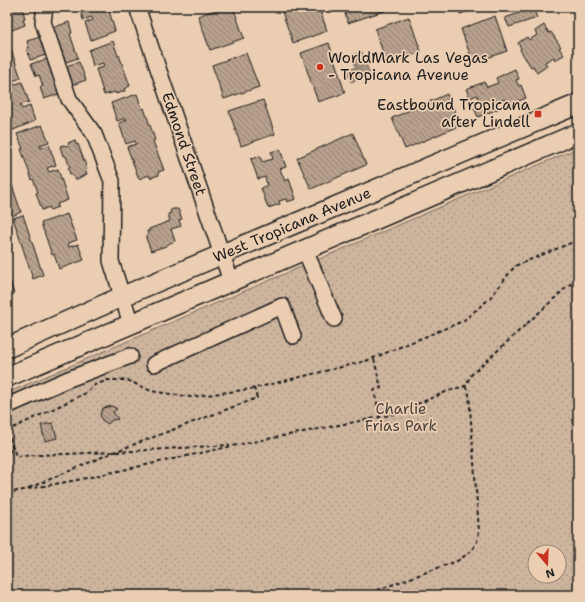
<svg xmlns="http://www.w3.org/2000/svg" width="585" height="602" font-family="'Shantell Sans',sans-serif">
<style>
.grass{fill:url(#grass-dots);stroke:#74685c;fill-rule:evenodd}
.water{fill:url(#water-ripples);stroke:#6c6156}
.building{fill:url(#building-back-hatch);stroke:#1c1c1c}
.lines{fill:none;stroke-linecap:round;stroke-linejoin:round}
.minor-casing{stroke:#1c1c1c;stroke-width:18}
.major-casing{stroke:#1c1c1c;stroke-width:22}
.path{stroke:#1c1c1c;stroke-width:2;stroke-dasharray:4 3;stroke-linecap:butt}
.minor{stroke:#ebceb2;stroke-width:15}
.major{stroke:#ebceb2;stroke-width:19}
.poi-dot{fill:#c8321e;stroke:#ebceb2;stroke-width:1.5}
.labels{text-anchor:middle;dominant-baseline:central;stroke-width:3.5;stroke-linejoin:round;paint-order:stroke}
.poi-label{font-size:15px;fill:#1c1c1c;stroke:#ebceb2;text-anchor:start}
.street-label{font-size:15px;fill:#1c1c1c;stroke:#ebceb2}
.park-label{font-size:15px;fill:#48423c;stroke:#ebceb2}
</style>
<defs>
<pattern id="grass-dots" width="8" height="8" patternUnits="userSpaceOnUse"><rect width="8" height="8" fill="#cdb49d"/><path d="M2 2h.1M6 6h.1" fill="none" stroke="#af9a87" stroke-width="1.8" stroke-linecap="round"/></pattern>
<pattern id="water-ripples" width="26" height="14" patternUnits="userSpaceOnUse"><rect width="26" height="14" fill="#a18f7d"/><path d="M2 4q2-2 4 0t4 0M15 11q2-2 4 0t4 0" fill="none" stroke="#827466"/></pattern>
<pattern id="building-back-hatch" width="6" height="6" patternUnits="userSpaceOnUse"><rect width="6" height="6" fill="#b8a18d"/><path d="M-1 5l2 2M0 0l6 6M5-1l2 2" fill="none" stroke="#958272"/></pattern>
</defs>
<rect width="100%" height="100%" fill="#ebceb2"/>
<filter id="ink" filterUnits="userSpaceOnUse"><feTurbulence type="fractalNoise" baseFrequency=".025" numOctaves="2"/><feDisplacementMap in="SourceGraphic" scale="8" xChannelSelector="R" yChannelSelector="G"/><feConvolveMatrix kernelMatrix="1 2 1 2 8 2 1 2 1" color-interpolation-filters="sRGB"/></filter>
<g filter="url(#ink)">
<path class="grass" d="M578,148V595H7V393ZM535,552H559V576H535Z"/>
<polygon class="water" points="362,52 370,75 351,82 347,71 356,67 353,60 351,61 350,56"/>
<g class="building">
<polygon points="7,7 19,7 19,10 22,8 25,18 23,19 25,25 7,32"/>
<polygon points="80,7 108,7 115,31 91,40 85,23 93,20 92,17 83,20"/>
<polygon points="223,7 233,7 244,38 210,50 198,16"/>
<polygon points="286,7 319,7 327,31 293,43 281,9"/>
<polygon points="343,7 396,7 348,23"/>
<polygon points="458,7 473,7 473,10 460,14"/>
<polygon points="533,8 537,18 509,27 505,18"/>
<polygon points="495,16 507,51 473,63 461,29"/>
<polygon points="409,17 421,52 387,64 375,29"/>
<polygon points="69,22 72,33 70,34 78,58 66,62 64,57 63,58 52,28"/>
<polygon points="544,25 549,33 551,32 561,47 559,48 564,55 555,60 554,57 545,62 547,66 537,73 533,66 531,67 520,50 521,48 518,43 527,37 529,40 537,35 535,31"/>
<polygon points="40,37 45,49 44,50 46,55 30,60 27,49 29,48 27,41"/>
<polygon points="113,41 118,56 119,55 130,86 124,89 125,91 116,94 115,92 104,95 96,69 104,67 103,63 93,66 89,50"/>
<polygon points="329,43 345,93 318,102 301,53"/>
<polygon points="10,47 21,78 12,81 13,85 22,82 29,102 20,105 22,109 30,106 35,121 11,131 7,119 7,48"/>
<polygon points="246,53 259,87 224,99 212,65"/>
<polygon points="47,59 49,63 50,63 59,88 57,89 59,94 44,99 40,87 43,86 39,75 36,76 31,64"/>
<polygon points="79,62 86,80 72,85 66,66"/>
<polygon points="515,69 519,79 516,80 519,86 521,85 526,98 506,106 504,99 496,103 498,109 478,117 474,108 481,106 477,95 470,98 466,89 484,82 487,87 498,83 496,78"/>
<polygon points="137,94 142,109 144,108 155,140 153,141 164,170 158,172 159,175 150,178 149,175 139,179 127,147 136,144 135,141 126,144 119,123 127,120 126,118 117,121 111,103"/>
<polygon points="447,94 461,125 405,149 392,118"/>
<polygon points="263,100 275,134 241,146 229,111"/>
<polygon points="42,125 49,142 40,145 41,148 49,145 56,165 47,168 49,172 58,169 68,200 57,204 58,207 50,210 49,207 42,210 36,193 38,192 33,179 32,180 21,149 23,149 17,134"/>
<polygon points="353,133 366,165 311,189 297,158"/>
<polygon points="75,140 76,145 78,144 87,169 85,170 87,174 77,179 74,179 72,174 70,174 68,168 70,168 66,156 63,156 60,146 64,145 67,146 69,144 68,143"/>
<polygon points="280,149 286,167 280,169 285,181 289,179 296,199 287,202 286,199 279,201 280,204 268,208 261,188 267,185 265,177 258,179 251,159 260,156 262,162 273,159 271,152"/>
<polygon points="7,170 21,212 12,216 7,201"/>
<polygon points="172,209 178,209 182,219 179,220 181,226 171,229 175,241 170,243 166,246 151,251 146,238 147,238 146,236 148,235 147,231 150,231 149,229 170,221 168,214 171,213 170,211"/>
<polygon points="67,214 77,240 68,243 69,247 78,244 84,260 59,269 54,254 52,255 41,223"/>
<polygon points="23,215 43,275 33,279 13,218"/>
<polygon points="7,270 14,294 8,296 9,299 7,299"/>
<polygon points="112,406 117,409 113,412 118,419 112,420 108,424 102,420 100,414 103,408"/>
<polygon points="53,423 57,438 45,441 41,425"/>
</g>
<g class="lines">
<g class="minor-casing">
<g id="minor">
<polyline points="45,7 43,22 69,99 94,134 112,181 111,261 131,324"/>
<polyline points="137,7 231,281"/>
<polyline points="305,250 334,319"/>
<polyline points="154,364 282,306 293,336"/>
<polyline points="7,406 66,380 130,356"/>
</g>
</g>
<g class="major-casing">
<g id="major">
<polyline points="7,348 121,297 578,104"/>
<polyline points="7,377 578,133"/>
</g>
</g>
<g class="path">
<polyline points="374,359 381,388 374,390 380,417"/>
<polyline points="100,383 108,380 127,380 151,391 191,397 251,389 366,361 463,321 489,299 515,266 578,240"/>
<polyline points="7,431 84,394 96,384"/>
<polyline points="7,431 16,456 112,452"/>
<polyline points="116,452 229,445"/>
<polyline points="7,471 10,470 7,458 12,446"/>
<polyline points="7,488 9,493"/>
<polyline points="29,488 114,452 257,398 254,388"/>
<polyline points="7,493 82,479 237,445 380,417 394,414 448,391 465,386 472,374 569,285 578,281"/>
<path d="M364,595L457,561C471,552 477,548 479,531L469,394L465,386"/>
</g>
<use href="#minor" class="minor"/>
<use href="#major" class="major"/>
</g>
</g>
<g class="poi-dot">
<circle cx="320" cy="67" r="4"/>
<rect x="534" y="110" width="8" height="8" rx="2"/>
</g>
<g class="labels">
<g class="poi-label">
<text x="328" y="58">WorldMark Las Vegas<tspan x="328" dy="17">- Tropicana Avenue</tspan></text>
<text x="530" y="105" text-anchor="end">Eastbound Tropicana<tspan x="530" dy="17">after Lindell</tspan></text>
</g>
<g class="street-label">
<text transform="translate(184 144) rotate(71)">Edmond Street</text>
<text transform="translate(292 225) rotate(-23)">West Tropicana Avenue</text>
</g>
<g class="park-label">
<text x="401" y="409">Charlie<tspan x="401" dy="17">Frias Park</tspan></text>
</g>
</g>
<rect width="585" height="602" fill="none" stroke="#ebceb2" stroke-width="24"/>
<rect x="12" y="12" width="561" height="578" fill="none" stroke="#1c1c1c" stroke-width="1.5" filter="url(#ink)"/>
<g transform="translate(547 564) rotate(161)"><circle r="19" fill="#ebceb2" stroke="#988776"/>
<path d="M0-3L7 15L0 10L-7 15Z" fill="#c8321e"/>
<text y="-6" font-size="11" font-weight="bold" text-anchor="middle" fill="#1c1c1c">N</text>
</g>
</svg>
